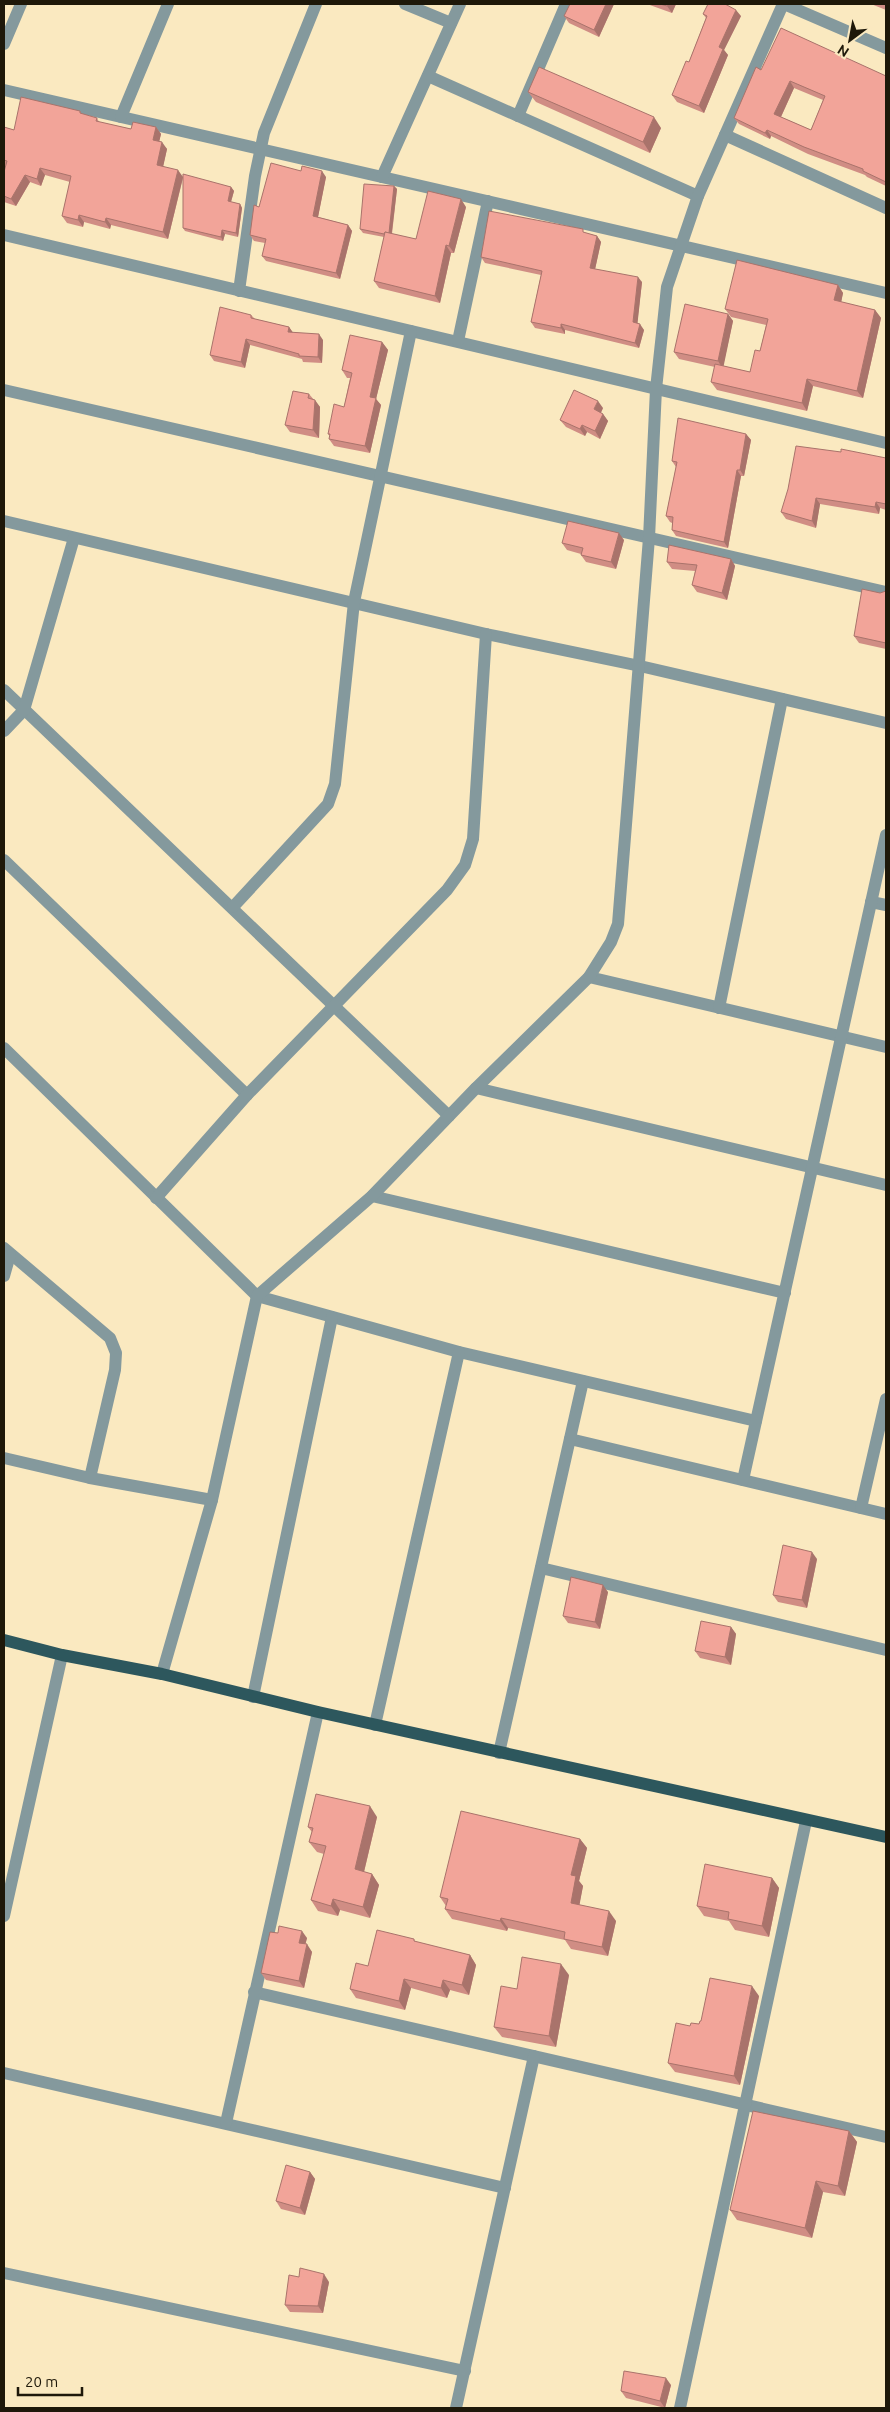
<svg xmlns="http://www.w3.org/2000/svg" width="890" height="2412" font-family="Ubuntu,sans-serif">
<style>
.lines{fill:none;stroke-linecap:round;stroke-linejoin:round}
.minor{stroke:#84999d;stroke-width:12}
.major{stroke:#2d575d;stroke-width:12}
.wall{fill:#d08d84;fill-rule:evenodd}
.shaded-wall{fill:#a9736b}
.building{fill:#f2a499;stroke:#a9736b;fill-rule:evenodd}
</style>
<rect width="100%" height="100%" fill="#fae9c0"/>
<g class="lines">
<g class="minor">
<polyline points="405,4 451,23"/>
<polyline points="784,4 886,48"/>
<polyline points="4,44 21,4"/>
<polyline points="428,76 698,196"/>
<polyline points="4,90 886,293"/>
<polyline points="518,116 566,4"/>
<polyline points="121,117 168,4"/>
<polyline points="725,135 886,208"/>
<polyline points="382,177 460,4"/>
<polyline points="4,235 886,443"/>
<polyline points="239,291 255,176 264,133 316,4"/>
<polyline points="458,341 488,201"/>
<polyline points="4,390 886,592"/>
<polyline points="4,521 486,634 640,666 886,723"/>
<polyline points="4,690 449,1116"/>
<polyline points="4,731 24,710 74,538"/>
<polyline points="4,860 247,1095"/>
<polyline points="871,902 886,905"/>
<polyline points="233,907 328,804 335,784 354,602 411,331"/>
<polyline points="589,977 886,1047"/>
<polyline points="719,1008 782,699"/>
<polyline points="4,1048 257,1296 459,1352 756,1421"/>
<polyline points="476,1088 886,1185"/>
<polyline points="372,1196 785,1293"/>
<polyline points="156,1198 247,1095 447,890 465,865 473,839 486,634"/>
<polyline points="4,1248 110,1338 116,1353 115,1370 90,1478"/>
<polyline points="4,1276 10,1255"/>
<polyline points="570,1439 886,1514"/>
<polyline points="4,1458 90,1478 212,1500"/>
<polyline points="743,1480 886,835"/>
<polyline points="861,1508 886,1399"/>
<polyline points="541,1568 886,1650"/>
<polyline points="162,1674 212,1500 257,1296 372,1196 476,1088 589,977 611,942 618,924 649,538 656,389 667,287 698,196 783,4"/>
<polyline points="253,1697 332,1317"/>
<polyline points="375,1725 459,1352"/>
<polyline points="499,1753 583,1381"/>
<polyline points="4,1916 62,1655"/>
<polyline points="254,1992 886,2137"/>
<polyline points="4,2073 505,2188"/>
<polyline points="226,2123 318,1712"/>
<polyline points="4,2273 465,2371"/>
<polyline points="456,2408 534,2056"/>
<polyline points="680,2408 806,1821"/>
</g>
<polyline class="major" points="4,1640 62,1655 162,1674 318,1712 886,1837"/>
</g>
<g class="wall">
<polygon points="614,4 599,37 569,23 564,16"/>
<polygon points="647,4 676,4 672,13"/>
<polygon points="871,4 886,4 886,10"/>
<polygon points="703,14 741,16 724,50 728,55 704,113 677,102 672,95 689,62 706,18"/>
<path d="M761,70L886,76V186L867,177L865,175L808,154L771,136L770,139L739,124L734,118ZM794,88L823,100L811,130L781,117Z"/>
<polygon points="528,92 661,128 650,153 536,102"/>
<polygon points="80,111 82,114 97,118 99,122 131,129 156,127 161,134 159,141 167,149 163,166 183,177 231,187 234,191 231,202 240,204 242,208 238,237 225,234 223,241 185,231 183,228 183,178 168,239 111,225 110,229 84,222 83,227 67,223 62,216 70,182 45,175 41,186 30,182 16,206 4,202 4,172 6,166 4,166 4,127 14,130"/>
<polygon points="301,171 326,177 318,217 348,225 352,231 340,279 266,261 262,256 265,243 254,241 250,235"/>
<polygon points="394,186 397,189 392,234 416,239 466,207 454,253 451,253 440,303 379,288 374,281 384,237 363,233 360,229"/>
<polygon points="586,233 597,236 601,242 595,269 642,282 637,324 644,330 639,348 565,330 565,334 535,328 531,322 541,275 485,263 481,257"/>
<polygon points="838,285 843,293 841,302 875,310 881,318 863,398 813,386 807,411 717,390 711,382 715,367 679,359 674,352 728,314 733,321 723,366 750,372 760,351 766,325 731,317 725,309"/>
<polygon points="251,315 255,319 289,327 293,333 323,340 322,363 303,362 302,359 250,345 245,368 214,361 210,355"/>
<polygon points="382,342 388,350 376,399 381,405 370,453 334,446 329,439 330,436 328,434 344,407 350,378 347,378 342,370"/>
<polygon points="309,394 320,407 319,438 290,432 285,425"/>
<polygon points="603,408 601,413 603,414 608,421 600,439 587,432 585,436 566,427 560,420"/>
<polygon points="746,434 751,440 744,476 741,476 728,548 676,536 672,530 672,523 670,522 666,516 676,467 672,461"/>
<polygon points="886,458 886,510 880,508 879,514 820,504 816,528 786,519 781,512"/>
<polygon points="624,540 616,569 586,562 581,555 581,554 567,550 562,543"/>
<polygon points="731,559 735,566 727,600 697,592 692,585 695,571 672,569 667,562"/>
<polygon points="886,591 886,649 859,643 854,636 880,593"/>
<polygon points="817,1559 807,1608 778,1602 773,1595"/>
<polygon points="608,1592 600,1629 568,1623 563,1616"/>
<polygon points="731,1627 736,1634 731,1665 700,1658 695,1651"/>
<polygon points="377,1817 364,1872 372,1874 379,1885 370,1918 340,1910 338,1916 318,1911 311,1900 324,1854 317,1852 309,1842 312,1832 308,1827"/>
<polygon points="580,1839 587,1848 579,1881 583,1886 579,1905 616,1921 608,1956 571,1949 565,1940 508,1928 507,1931 452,1919 445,1909 446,1906 440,1897"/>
<polygon points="772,1878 779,1888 769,1937 735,1930 729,1921 704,1916 697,1906"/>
<polygon points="278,1933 307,1938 305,1944 312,1952 304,1988 266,1980 261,1973"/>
<polygon points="414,1939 415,1942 470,1955 476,1965 469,1995 450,1990 447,1998 411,1988 405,2010 356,1998 350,1989 368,1966"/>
<polygon points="569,1975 556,2047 502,2037 494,2027"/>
<polygon points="759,1996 740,2085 675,2072 668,2063 690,2026 699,2024 701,2021"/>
<polygon points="849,2131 857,2142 845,2196 823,2192 812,2238 737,2220 730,2210"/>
<polygon points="310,2172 315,2179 305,2215 281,2209 276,2201"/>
<polygon points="329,2282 323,2313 290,2312 285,2305"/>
<polygon points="671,2385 665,2408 626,2398 621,2391"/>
</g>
<g class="shaded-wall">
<polygon points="606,4 614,4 599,37 594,30"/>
<polygon points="668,4 676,4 672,13 667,6"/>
<polygon points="736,10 741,16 724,50 728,55 704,113 699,106 719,47"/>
<polygon points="790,81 794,88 779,121 774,114"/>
<polygon points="654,117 661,128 650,153 643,142"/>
<polygon points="156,127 161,134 158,147 153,140"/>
<polygon points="767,130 771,136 770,139 765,133"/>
<polygon points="162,142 167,149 162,172 157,165"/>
<polygon points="40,168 45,175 41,186 37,179"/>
<polygon points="178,170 183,177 168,239 163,232"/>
<polygon points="322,171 326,177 317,222 313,216"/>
<polygon points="25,175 30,182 16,206 11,199"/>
<polygon points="394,186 397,189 391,239 388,235"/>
<polygon points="231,187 234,191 230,205 228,201"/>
<polygon points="461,199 466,207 454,253 449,246"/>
<polygon points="240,204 242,208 238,237 236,233"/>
<polygon points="79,215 84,222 83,227 78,220"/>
<polygon points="106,218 111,225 110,229 105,222"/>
<polygon points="348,225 352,231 340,279 336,273"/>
<polygon points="222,230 225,234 223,241 221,237"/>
<polygon points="597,236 601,242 594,274 590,268"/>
<polygon points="446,245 451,253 440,303 435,296"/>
<polygon points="638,277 642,282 637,328 633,322"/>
<polygon points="838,285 843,293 840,308 834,300"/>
<polygon points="875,310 881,318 863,398 857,391"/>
<polygon points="728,314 733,321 723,369 718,361"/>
<polygon points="561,324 565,330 565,334 561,328"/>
<polygon points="640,324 644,330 639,348 635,343"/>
<polygon points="289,327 294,334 288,332"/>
<polygon points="319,334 323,340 322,363 318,357"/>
<polygon points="246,339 250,345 245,368 241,362"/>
<polygon points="382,342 388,350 376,399 381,405 370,453 365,446 370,397"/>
<polygon points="807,379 813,386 807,411 802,403"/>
<polygon points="315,400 320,407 319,438 313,430"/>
<polygon points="598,401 603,408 599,416 594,409"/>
<polygon points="603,414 608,421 600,439 595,431"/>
<polygon points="582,425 587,432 585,436 580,429"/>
<polygon points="746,434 751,440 744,476 740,470"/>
<polygon points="737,470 741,476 728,548 724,542"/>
<polygon points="816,498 820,504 816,528 812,521"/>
<polygon points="876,502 880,508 879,514 875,507"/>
<polygon points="619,533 624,540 616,569 611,562"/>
<polygon points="731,559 735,566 727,600 722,593"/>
<polygon points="812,1552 817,1559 807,1608 802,1600"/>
<polygon points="603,1585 608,1592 600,1629 595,1622"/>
<polygon points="731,1627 736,1634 731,1665 725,1657"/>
<polygon points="370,1806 377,1817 362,1880 355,1869"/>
<polygon points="580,1839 587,1848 579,1881 583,1886 578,1913 571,1903 571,1875"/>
<polygon points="372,1874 379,1885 370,1918 363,1907"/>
<polygon points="772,1878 779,1888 769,1937 762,1926"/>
<polygon points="333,1899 340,1910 338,1916 331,1906"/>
<polygon points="609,1911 616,1921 608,1956 602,1947"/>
<polygon points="501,1918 508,1928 507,1931 500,1921"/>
<polygon points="302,1931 307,1938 304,1950 299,1943"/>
<polygon points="307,1944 312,1952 304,1988 299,1981"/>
<polygon points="470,1955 476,1965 469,1995 462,1985"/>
<polygon points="561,1964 569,1975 556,2047 549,2036"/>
<polygon points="404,1979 411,1988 405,2010 399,2001"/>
<polygon points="443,1980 450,1990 447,1998 441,1988"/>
<polygon points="752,1986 759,1996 740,2085 734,2076"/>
<polygon points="849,2131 857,2142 845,2196 838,2186"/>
<polygon points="310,2172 315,2179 305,2215 300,2208"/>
<polygon points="816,2181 823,2192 812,2238 805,2228"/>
<polygon points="324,2274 329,2282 323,2313 318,2306"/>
<polygon points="666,2378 671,2385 665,2408 660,2401"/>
</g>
<g class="building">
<polygon points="570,4 606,4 594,30 564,16"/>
<polygon points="660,4 668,4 667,6"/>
<polygon points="708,4 725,4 736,10 719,47 723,49 699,106 672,95 686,61 689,62 707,16 703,14"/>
<path d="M781,28L886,76V182L863,171V169L804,147L767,130L765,133L734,118L756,67L761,70ZM790,81L825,96L811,130L774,114Z"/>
<polygon points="539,67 654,117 643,142 528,92"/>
<polygon points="21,97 80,111 80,113 97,118 96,121 131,129 133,122 156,127 153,140 162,142 157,165 178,170 163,232 106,218 105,222 79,215 78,220 62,216 71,176 40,168 37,179 25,175 11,199 4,196 4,172 7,161 4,160 4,127 14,130"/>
<polygon points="271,163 301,171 302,166 322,171 313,216 348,225 336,273 262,256 266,239 250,235 254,205 259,207"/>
<polygon points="183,174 231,187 228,201 240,204 236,233 222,230 221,237 183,228"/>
<polygon points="364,184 394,186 389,233 385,232 384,234 360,229"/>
<polygon points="428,191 461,199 449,246 446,245 435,296 374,281 385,232 416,239"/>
<polygon points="489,211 583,229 583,232 597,236 590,268 638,277 633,322 640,324 635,343 561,324 561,328 531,322 542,271 481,257"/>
<polygon points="737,260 838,285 834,300 875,310 857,391 807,379 802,403 711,382 715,364 750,372 755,350 760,351 768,319 725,309"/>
<polygon points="685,304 728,314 718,361 674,352"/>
<polygon points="220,307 251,315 251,318 289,327 288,332 319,334 318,357 299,356 299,354 246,339 241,362 210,355"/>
<polygon points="350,335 382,342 370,397 376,398 365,446 329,439 330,434 328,434 334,404 344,407 352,373 342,370"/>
<polygon points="574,390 598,401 594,409 603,414 595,431 582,425 580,429 560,420"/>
<polygon points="293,391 309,394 308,398 315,400 313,430 285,425"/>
<polygon points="678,418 746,434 740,470 737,470 724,542 672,530 673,517 666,516 677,462 672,461"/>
<polygon points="796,446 841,452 841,449 886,458 886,504 876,502 875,507 816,498 812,521 781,512 788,489"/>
<polygon points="568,521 619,533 611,562 581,555 583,548 562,543"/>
<polygon points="669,545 731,559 722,593 692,585 697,565 667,562"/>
<polygon points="862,589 880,593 886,591 886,643 854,636"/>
<polygon points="783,1545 812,1552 802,1600 773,1595"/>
<polygon points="571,1577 603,1585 595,1622 563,1616"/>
<polygon points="701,1621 731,1627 725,1657 695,1651"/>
<polygon points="316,1794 370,1806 355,1869 372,1874 363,1907 333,1899 331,1906 311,1900 326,1846 309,1842 313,1828 308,1827"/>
<polygon points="461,1811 580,1839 571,1875 576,1876 571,1903 609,1911 602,1947 564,1939 565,1932 501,1918 500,1921 445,1909 448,1899 440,1897"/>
<polygon points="705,1864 772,1878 762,1926 728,1919 729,1912 697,1906"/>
<polygon points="279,1926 302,1931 299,1943 307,1944 299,1981 261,1973 270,1932 278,1933"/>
<polygon points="377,1930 414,1939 414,1941 470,1955 462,1985 443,1980 441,1988 404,1979 399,2001 350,1989 356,1963 368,1966"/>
<polygon points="522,1957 561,1964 549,2036 494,2027 501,1986 517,1989"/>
<polygon points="710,1978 752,1986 734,2076 668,2063 676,2023 690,2026 691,2023 699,2024 700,2021 701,2021"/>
<polygon points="753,2111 849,2131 838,2186 816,2181 805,2228 730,2210"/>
<polygon points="286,2165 310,2172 300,2208 276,2201"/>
<polygon points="300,2268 324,2274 318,2306 285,2305 289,2275 299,2277"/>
<polygon points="624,2371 666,2378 660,2401 621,2391"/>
</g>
<rect width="890" height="2412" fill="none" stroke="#1e1809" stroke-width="10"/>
<g transform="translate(850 40) rotate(212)" stroke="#fae9c0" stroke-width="4" paint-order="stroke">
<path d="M0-4L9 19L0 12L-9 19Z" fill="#1e1809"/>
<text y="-8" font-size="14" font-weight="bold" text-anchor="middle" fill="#1e1809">N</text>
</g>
<path d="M18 2387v8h64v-8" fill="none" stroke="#1e1809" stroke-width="2.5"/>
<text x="25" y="2387" font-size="15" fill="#1e1809" stroke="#fae9c0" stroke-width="4" paint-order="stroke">20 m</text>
</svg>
